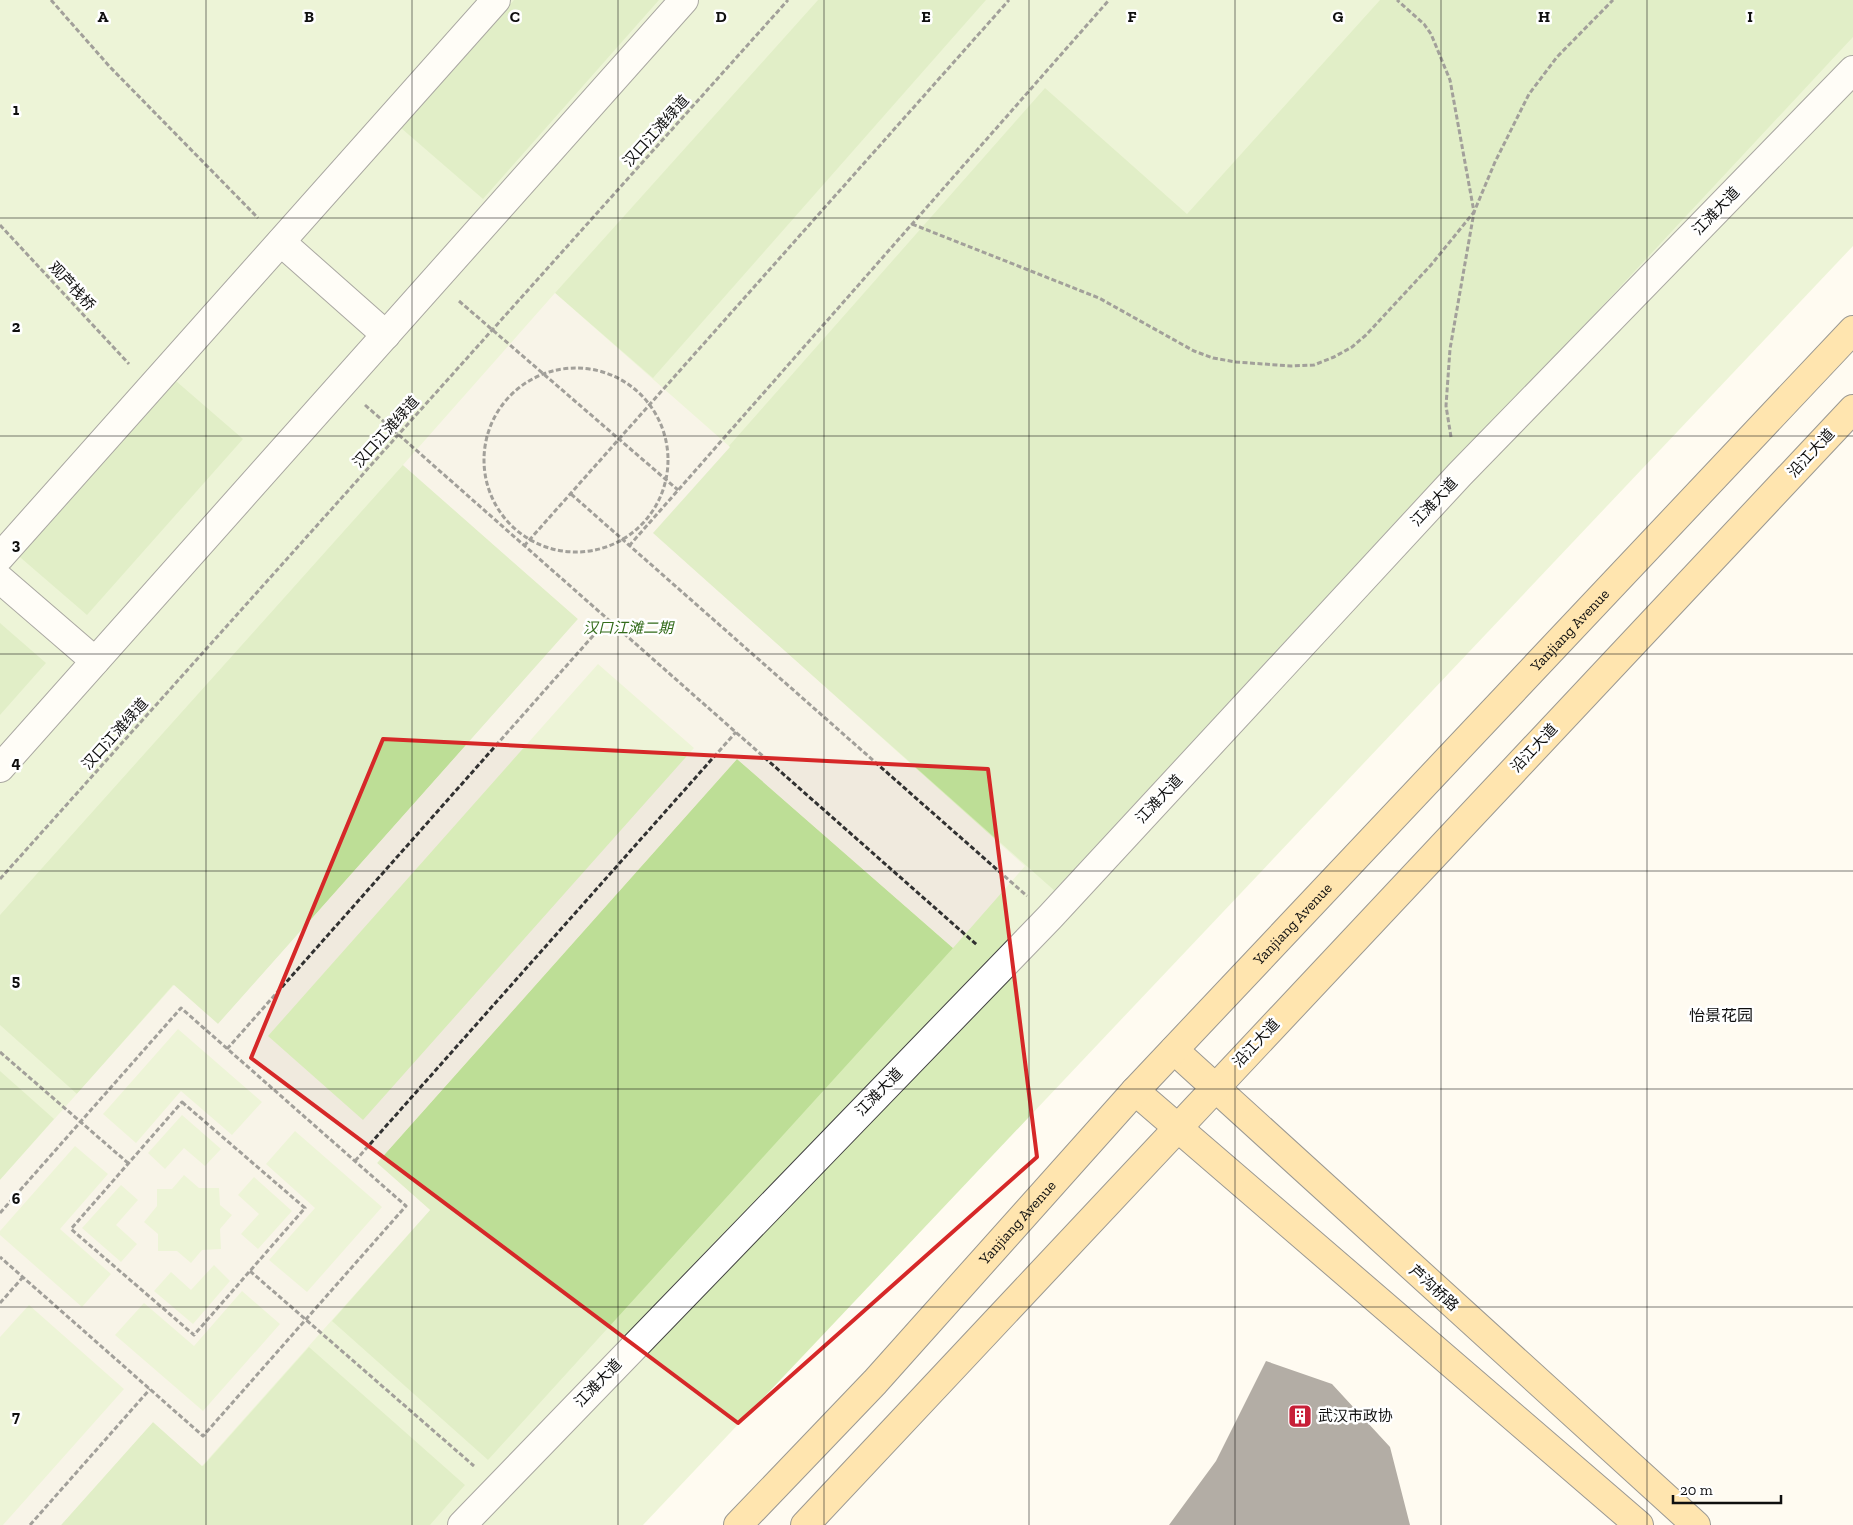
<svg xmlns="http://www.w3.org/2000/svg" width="1853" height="1525" font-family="'Zilla Slab','Noto Sans SC',serif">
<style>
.green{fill:#d8ecb8}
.forest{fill:#bdde96}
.plaza{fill:#f0eade;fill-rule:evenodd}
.building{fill:#584e4a}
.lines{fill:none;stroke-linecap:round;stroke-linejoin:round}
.minor-casing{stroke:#424242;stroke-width:30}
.major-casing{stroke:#202020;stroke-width:30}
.path{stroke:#313131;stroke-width:3;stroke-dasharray:5 2.5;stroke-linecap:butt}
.minor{stroke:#fff;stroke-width:28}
.major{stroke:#ffc961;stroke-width:28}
.marked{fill:none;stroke:#d62828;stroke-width:4;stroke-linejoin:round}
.grid{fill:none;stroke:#0f0f0f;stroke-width:1;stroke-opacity:0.55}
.labels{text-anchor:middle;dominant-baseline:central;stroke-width:5;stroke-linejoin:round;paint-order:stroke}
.street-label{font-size:15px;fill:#0f0f0f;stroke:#fff}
.park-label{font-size:15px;font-style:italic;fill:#336b1b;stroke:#fff}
.poi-label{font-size:15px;fill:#0f0f0f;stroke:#fff;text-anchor:start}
.neighbourhood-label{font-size:16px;fill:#0f0f0f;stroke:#fff}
.grid-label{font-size:16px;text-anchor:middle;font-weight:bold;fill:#0f0f0f;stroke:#fff;stroke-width:5;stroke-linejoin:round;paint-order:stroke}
</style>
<rect width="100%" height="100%" fill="#fffbf1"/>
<polygon class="green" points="0,0 1853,0 1853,246 643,1525 0,1525"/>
<g class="forest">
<polygon points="514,0 659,0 483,199 401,128"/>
<polygon points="818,0 986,0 653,378 555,293"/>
<polygon points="1380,0 1853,0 1853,37 1056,892 652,533 1045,88 1187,214"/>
<polygon points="169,375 243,439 87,615 14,552"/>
<polygon points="403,465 578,619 218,1024 173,985 77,1094 0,1025 0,915"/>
<polygon points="0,623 46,663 0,715"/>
<polygon points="737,759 953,948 488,1460 332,1321 430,1210 377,1163"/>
<polygon points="0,1071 54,1119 0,1180"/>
<polygon points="309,1347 465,1485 430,1525 61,1525 153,1422 203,1466"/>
</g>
<path class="plaza" d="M555,293L730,447L653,533L1025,866L953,948L737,759L377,1163L430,1210L202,1466L153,1422L61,1525H3L124,1389L29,1305L0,1337V1235L82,1307L111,1274L60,1229L108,1174L75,1146L0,1231V1180L174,985L218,1024L578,619L403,465ZM598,664L694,748L363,1120L268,1036ZM178,1029L262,1102L232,1135L181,1091L136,1143L103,1114ZM182,1115L221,1149L205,1166L184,1148L165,1169L148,1153ZM295,1131L382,1207L307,1292L269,1260L315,1208L266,1164ZM184,1175L199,1188H219L220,1205L232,1215L220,1229L221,1249L202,1250L191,1263L177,1251H158V1234L144,1222L157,1206V1189H172ZM254,1177L292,1211L258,1249L241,1234L259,1214L238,1195ZM121,1185L138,1200L116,1225L137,1244L121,1262L82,1228ZM214,1265L230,1281L193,1324L154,1291L171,1272L191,1290ZM242,1291L280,1324L203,1411L115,1335L144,1303L194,1346Z"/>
<polygon class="building" points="1266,1361 1332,1384 1390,1447 1410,1525 1169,1525 1216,1461"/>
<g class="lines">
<g class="minor-casing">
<g id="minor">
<polyline points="281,242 386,335"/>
<polyline points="0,557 496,0"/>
<polyline points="0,579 95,661"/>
<polyline points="0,768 684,0"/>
<polyline points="462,1525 1050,917 1460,474 1853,70"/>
</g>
</g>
<g class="major-casing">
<g id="major">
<polyline points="1174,1050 1696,1525"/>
<polyline points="1135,1091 1639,1525"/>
<path id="s1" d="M738,1525L875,1382L1135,1091L1853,330"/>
<polyline points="805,1525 1853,409"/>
</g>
</g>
<g class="path">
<polyline points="51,0 110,67 258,218"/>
<polyline points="912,224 1099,298 1194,351 1213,358 1236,362 1291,366 1314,365 1334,357 1352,347 1366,335 1431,265 1474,212 1450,80 1431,34 1424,24 1397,0"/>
<polyline points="0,225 129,364"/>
<polyline points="459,301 678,490"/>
<circle cx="576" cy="460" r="92"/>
<polyline points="365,405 977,945"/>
<polyline points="1451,437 1446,406 1450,349 1474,212 1495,162 1529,94 1557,57 1613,0"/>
<polyline points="571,494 1027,896"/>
<polyline points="524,546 1009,0"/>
<polyline points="629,546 1109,0"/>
<polyline points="0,879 788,0"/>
<polyline points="227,1049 607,620"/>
<polyline points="0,1052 128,1163"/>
<polygon points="182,1102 305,1208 194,1335 71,1229"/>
<polyline points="355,1161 736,732"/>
<polyline points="0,1213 181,1008 406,1206 203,1436 0,1257"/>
<polyline points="250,1271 474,1466"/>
<polyline points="0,1303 23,1277"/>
<polyline points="30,1525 150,1389"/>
</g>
<use href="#minor" class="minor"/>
<use href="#major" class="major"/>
</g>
<path d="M0 0H1853V1525H0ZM383,739L988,769L1037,1157L738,1423L251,1058Z" fill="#fffbf1" fill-opacity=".55" fill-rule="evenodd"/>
<path class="marked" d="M383,739L988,769L1037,1157L738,1423L251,1058Z"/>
<path class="grid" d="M206,0V1525M412,0V1525M618,0V1525M824,0V1525M1029,0V1525M1235,0V1525M1441,0V1525M1647,0V1525M0,218H1853M0,436H1853M0,654H1853M0,871H1853M0,1089H1853M0,1307H1853"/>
<defs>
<g id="building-square" transform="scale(1.25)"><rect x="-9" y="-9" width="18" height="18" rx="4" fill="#c71f37" stroke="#fff"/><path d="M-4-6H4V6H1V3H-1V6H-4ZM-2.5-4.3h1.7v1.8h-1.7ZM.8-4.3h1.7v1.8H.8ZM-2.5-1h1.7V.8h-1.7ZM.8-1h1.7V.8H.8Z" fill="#fff"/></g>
</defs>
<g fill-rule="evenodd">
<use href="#building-square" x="1300" y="1416"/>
</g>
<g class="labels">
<g class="street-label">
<text transform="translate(656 131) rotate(-48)">汉口江滩绿道</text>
<text transform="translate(1716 211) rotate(-46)">江滩大道</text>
<text transform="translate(72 286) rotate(47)">观芦栈桥</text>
<text transform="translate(386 432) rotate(-48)">汉口江滩绿道</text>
<text transform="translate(1811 453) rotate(-47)">沿江大道</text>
<text transform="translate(1434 502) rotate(-47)">江滩大道</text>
<text stroke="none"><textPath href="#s1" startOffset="1222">Yanjiang Avenue</textPath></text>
<text transform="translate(115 734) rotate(-48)">汉口江滩绿道</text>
<text transform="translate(1534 748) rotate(-47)">沿江大道</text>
<text transform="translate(1159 799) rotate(-47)">江滩大道</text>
<text stroke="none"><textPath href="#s1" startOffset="818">Yanjiang Avenue</textPath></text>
<text transform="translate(1256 1043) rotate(-47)">沿江大道</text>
<text transform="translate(879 1092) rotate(-46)">江滩大道</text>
<text stroke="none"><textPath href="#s1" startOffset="412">Yanjiang Avenue</textPath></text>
<text transform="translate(1434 1288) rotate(42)">芦沟桥路</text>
<text transform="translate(598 1383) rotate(-46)">江滩大道</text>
</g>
<g class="park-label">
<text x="628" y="628">汉口江滩二期</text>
</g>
<g class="poi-label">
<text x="1318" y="1416">武汉市政协</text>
</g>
<g class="neighbourhood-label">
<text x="1721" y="1015">怡景花园</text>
</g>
</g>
<g class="grid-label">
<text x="103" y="22">A</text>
<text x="309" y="22">B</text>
<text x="515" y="22">C</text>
<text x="721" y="22">D</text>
<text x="926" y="22">E</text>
<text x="1132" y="22">F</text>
<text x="1338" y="22">G</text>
<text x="1544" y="22">H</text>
<text x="1750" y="22">I</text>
<text x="16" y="115">1</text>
<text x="16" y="332">2</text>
<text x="16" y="550">3</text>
<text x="16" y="768">4</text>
<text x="16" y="986">5</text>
<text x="16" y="1204">6</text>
<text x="16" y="1422">7</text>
</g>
<path d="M1673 1495v8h108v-8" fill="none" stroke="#0f0f0f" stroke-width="2.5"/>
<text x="1680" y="1495" font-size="15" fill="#0f0f0f" stroke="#ffffff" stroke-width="4" paint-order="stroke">20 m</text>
</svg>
